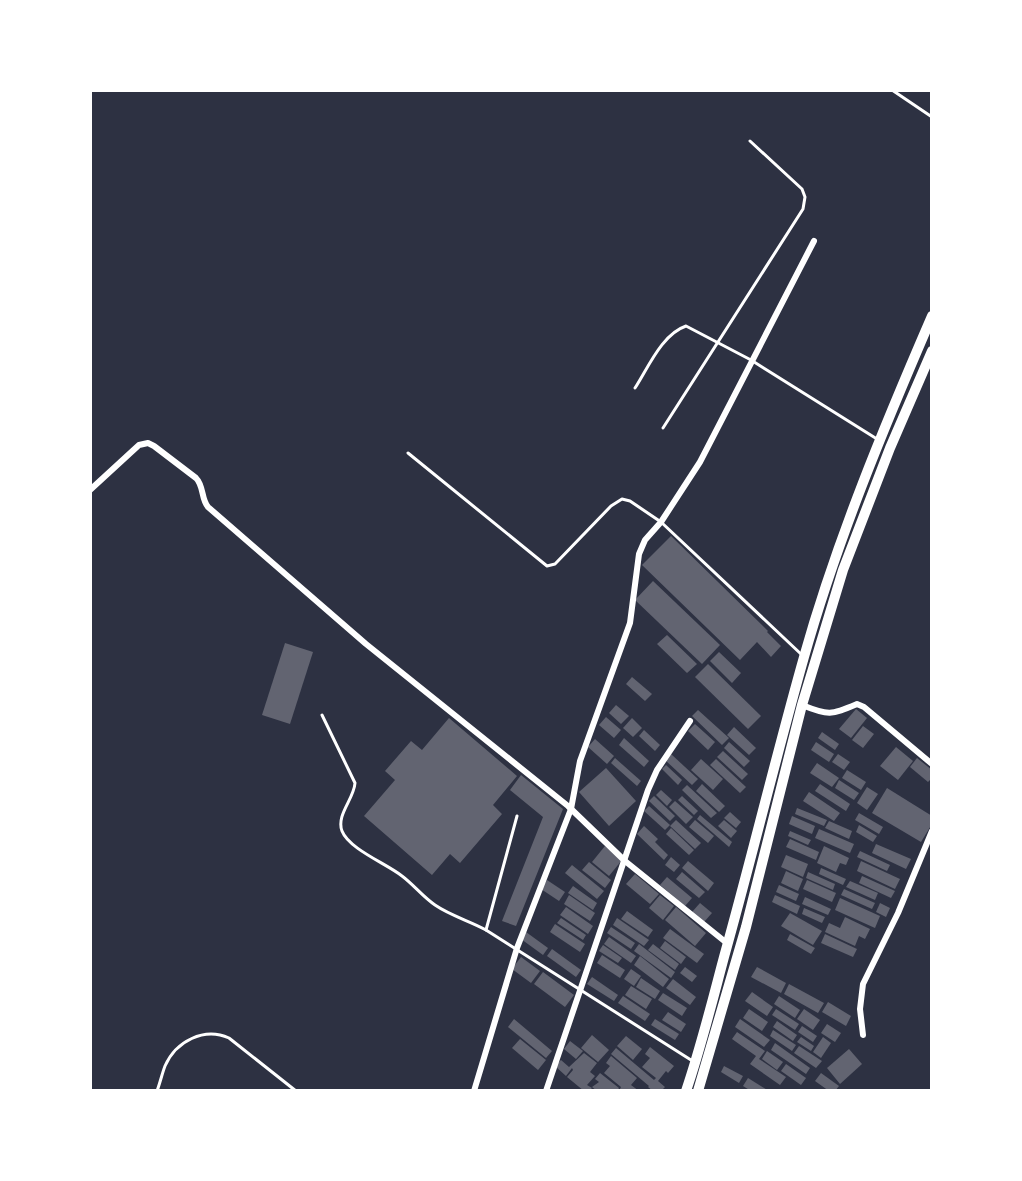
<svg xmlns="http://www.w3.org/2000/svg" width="1022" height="1181" font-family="'Work Sans',sans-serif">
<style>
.building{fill:#626471}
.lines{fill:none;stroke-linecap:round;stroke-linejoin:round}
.service{stroke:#fff;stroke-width:3}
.minor{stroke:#fff;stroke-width:6}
.trunk{stroke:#fff;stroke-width:10}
</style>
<rect width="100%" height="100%" fill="#2d3142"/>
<g class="building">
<polygon points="671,536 768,631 767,632 781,646 771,657 757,642 740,660 642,565"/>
<polygon points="653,581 720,645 702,664 635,600"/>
<polygon points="667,635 697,664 687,673 657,644"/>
<polygon points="285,643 313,652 290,724 262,715"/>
<polygon points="719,652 741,673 732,683 710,661"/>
<polygon points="708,664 761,716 748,729 695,677"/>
<polygon points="632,677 652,694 645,701 626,684"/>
<polygon points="616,705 629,716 621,724 609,713"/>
<polygon points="856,709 867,718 851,738 839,729"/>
<polygon points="698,710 729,738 722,745 692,716"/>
<polygon points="606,717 621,730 614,738 599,725"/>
<polygon points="449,718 517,776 493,805 502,814 460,863 450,854 432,875 364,816 395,780 385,771 411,741 422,750"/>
<polygon points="632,718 642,728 633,737 623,728"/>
<polygon points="695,724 715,742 708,750 688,731"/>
<polygon points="863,726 874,734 863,748 852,740"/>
<polygon points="734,727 756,748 749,755 727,735"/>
<polygon points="644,730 660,745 655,751 639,736"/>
<polygon points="822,732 839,744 835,750 818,738"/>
<polygon points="624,738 649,761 644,767 619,745"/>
<polygon points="595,739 614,756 607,764 588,747"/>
<polygon points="729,742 750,761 744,767 724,748"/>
<polygon points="816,742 834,754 829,762 811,750"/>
<polygon points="896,747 913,761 898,780 880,766"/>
<polygon points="723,751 748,774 742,780 717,757"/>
<polygon points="671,754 698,779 692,785 665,760"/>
<polygon points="838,754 850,762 844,770 832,762"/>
<polygon points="615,758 641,781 637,786 611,763"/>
<polygon points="917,758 932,770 932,778 928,782 910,767"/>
<polygon points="701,759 723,779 713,790 691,770"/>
<polygon points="716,759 746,787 740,793 710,765"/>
<polygon points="817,763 839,778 832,787 810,773"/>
<polygon points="666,765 682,780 678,785 662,769"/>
<polygon points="606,768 636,801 609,826 579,792"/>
<polygon points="847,770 866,782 861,790 842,778"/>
<polygon points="521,775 563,809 516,926 502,921 543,817 510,790"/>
<polygon points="839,780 859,793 854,800 835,788"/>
<polygon points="702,784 725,806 719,812 696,791"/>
<polygon points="820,784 850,804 846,811 815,791"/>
<polygon points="687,785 717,813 711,818 682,790"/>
<polygon points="867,787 878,794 867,810 857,803"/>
<polygon points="887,788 932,816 932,824 921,842 872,813"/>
<polygon points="661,790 672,800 667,806 656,795"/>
<polygon points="809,792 840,813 834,821 803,801"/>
<polygon points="654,796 675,816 670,821 649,801"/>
<polygon points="682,796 698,811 694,815 678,800"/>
<polygon points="675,801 693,817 686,824 669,807"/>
<polygon points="649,806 670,825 665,830 644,811"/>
<polygon points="797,808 827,820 824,826 795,814"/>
<polygon points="730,812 741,822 736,828 724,818"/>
<polygon points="859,813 883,827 879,834 855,820"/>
<polygon points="700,815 732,842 729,847 697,819"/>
<polygon points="792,816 815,826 812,834 789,824"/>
<polygon points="676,820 701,843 695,849 670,826"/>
<polygon points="695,820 714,836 708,843 689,827"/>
<polygon points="724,820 737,831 731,838 718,826"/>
<polygon points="829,821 852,831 849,839 825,828"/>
<polygon points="859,825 877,836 873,842 856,832"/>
<polygon points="644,826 658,839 655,842 668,855 664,860 637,834"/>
<polygon points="671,828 694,850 689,855 666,834"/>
<polygon points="819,829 854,844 850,853 815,838"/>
<polygon points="790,831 811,840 808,845 788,836"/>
<polygon points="790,839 819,852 816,860 786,847"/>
<polygon points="876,844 911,859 906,869 872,853"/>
<polygon points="605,846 622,860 609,876 592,862"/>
<polygon points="824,846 849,858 846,865 840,863 836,872 817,863"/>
<polygon points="860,851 890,865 887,871 857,857"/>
<polygon points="786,855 808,864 803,877 781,867"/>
<polygon points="671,857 680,865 674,872 665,865"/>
<polygon points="688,861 714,883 708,891 682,868"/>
<polygon points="861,861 900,879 895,889 857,871"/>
<polygon points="589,862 611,880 605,888 582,870"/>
<polygon points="572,865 604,891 597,899 565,873"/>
<polygon points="821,868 846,879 843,885 819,874"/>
<polygon points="786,871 803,879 798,891 781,883"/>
<polygon points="682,872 705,892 699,898 676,879"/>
<polygon points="808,872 835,884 833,890 806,878"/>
<polygon points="635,874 659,894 650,904 626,884"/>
<polygon points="862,876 895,891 891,898 859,883"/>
<polygon points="667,877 692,898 685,906 660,885"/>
<polygon points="547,880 565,892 559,901 541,889"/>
<polygon points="807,880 836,893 832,902 803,889"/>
<polygon points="850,881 878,893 875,900 846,887"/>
<polygon points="779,885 799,894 796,901 776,892"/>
<polygon points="573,886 597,903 593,910 568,893"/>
<polygon points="844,889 875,903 872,909 841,895"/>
<polygon points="569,895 595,913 590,921 564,904"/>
<polygon points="660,895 674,906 663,920 649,908"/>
<polygon points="775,895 800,906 797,914 772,902"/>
<polygon points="805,897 831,909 828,915 802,904"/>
<polygon points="840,898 880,916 875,928 835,910"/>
<polygon points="700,903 712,913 704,922 692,912"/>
<polygon points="880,903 890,908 886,917 876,912"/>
<polygon points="566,907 593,926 588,934 560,915"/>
<polygon points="676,907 706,933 695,946 665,920"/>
<polygon points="804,908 825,917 822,923 802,914"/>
<polygon points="627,911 653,930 648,937 621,919"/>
<polygon points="790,913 822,931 813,945 781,926"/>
<polygon points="845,917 870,929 865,939 859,936 855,946 825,932 829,923 840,928"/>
<polygon points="561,918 586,935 583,940 557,923"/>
<polygon points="617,918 649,940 644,946 613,925"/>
<polygon points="555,924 585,944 580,952 550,932"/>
<polygon points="611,927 635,943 631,949 607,933"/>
<polygon points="670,929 704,954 697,963 663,938"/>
<polygon points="526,932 548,948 543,955 521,939"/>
<polygon points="790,934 815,948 811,954 787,940"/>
<polygon points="825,934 857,949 853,957 821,943"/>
<polygon points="609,937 636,956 631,963 604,944"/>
<polygon points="665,941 686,957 681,964 660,948"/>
<polygon points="639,944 675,972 671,978 634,951"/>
<polygon points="653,944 679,964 675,970 648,950"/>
<polygon points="603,945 622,958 618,963 599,951"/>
<polygon points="552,949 581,970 576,977 547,956"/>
<polygon points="602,955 625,970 620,978 597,963"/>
<polygon points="640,956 669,979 663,987 634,965"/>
<polygon points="521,957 540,971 531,983 512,969"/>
<polygon points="685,967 697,976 692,982 680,973"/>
<polygon points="757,967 786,983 781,993 751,977"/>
<polygon points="631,969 641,976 634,986 624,979"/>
<polygon points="543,972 574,995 565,1007 534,984"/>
<polygon points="592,977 618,995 614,1001 587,984"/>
<polygon points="641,978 660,991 655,999 636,987"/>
<polygon points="673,979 696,997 690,1005 666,988"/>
<polygon points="789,984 824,1003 818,1013 784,994"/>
<polygon points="631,986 652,999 646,1009 625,995"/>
<polygon points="752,992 773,1007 767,1016 745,1001"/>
<polygon points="663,993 687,1008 682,1016 658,1000"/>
<polygon points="623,996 650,1014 645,1021 618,1003"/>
<polygon points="779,996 800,1010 795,1018 774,1004"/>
<polygon points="828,1002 851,1016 846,1026 822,1012"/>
<polygon points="749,1009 768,1022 762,1031 743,1018"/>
<polygon points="776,1009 799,1024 795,1030 772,1015"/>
<polygon points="804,1009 820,1020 813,1030 797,1019"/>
<polygon points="668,1012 686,1024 681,1032 662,1020"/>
<polygon points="514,1019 552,1051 546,1058 508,1027"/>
<polygon points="655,1019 679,1034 675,1040 651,1025"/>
<polygon points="740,1019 770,1040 764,1047 735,1027"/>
<polygon points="777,1021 797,1035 793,1041 773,1027"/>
<polygon points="827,1024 841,1033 835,1042 821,1033"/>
<polygon points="802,1026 817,1036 813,1042 798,1032"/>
<polygon points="773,1030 796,1045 792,1051 770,1036"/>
<polygon points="737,1032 765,1051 759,1059 786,1077 780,1085 750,1064 756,1056 732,1039"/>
<polygon points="592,1035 609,1050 598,1062 581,1048"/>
<polygon points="626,1036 642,1049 633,1060 617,1046"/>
<polygon points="801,1037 814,1046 811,1051 797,1042"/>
<polygon points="823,1037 831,1043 821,1058 813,1052"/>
<polygon points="520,1039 546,1060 538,1070 512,1048"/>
<polygon points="570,1041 583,1051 576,1059 564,1049"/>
<polygon points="775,1043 810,1068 806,1074 771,1050"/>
<polygon points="799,1046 822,1061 816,1068 794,1053"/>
<polygon points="650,1047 674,1066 668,1073 666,1071 658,1081 665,1087 661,1091 653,1091 648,1087 649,1086 611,1054 616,1048 654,1080 656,1078 642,1067 650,1058 645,1054"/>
<polygon points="849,1049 862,1064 840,1084 827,1068"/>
<polygon points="767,1051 783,1062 777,1070 762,1059"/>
<polygon points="584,1053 597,1063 590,1072 595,1076 587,1085 592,1088 589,1091 584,1091 567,1077 573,1070 572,1068 566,1076 555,1066 561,1060 569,1067"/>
<polygon points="611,1056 637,1078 631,1085 639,1091 619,1091 621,1087 604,1073 610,1066 606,1063"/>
<polygon points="786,1064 806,1078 801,1085 781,1071"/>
<polygon points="724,1066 743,1076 739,1083 721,1072"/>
<polygon points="600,1073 619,1088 617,1091 597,1091 592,1087 599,1082 595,1079"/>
<polygon points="821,1073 839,1086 835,1091 829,1091 815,1081"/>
<polygon points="748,1078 769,1091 751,1091 743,1086"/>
</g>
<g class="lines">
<g class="service">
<polyline points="892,90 932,117"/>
<path d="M635,388C648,368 662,334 686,326L751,360L877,439"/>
<polyline points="663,428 803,209 805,197 802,189 750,141"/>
<polyline points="408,453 547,566 555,564 611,506 622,499 630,501 661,522 802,655"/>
<path d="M322,715L355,783C354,799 336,815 342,831C349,849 387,864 402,876C414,885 423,897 435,905C451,916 470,921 486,930"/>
<polyline points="517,816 486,930 691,1060"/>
<path d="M157,1091C160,1083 162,1074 165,1066C176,1041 204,1027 229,1038L296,1091"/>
</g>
<g class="minor">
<path d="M90,490L139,445L148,443L154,446L196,478C204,486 201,499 208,507L366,644L568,806L625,861L728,944"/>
<path d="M802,705C829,716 831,715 857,704L864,707L932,764"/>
<polyline points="863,1035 860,1009 863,984 898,913 932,831"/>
<polyline points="474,1091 517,948 571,809 580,761 630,623 639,554 645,540 661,522 700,462 814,241"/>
<polyline points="546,1091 648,790 657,770 690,721"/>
</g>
<g class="trunk">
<path d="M686,1091C701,1047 712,1002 724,957C752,857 776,756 804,657C837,540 884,427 932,316"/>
<polyline points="698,1091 746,927 802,705 843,570 890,448 932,351"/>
</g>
</g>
<rect width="1022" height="1181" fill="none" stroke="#ffffff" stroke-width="184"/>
</svg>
